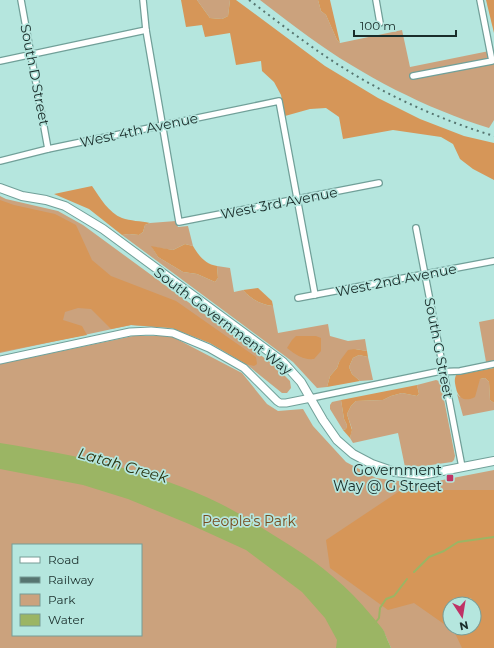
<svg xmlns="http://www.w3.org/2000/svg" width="494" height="648" font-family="Montserrat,sans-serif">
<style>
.green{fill:#cba27d;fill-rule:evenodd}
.forest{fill:#d69658;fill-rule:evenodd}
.water{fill:#9bb564}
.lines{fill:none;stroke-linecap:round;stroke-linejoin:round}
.stream{stroke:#9bb564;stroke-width:2}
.minor-casing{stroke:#71a099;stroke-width:8}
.secondary-casing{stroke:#71a099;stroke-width:9}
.primary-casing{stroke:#71a099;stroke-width:10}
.minor{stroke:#fff;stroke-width:5.5}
.secondary{stroke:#fff;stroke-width:7}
.primary{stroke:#fff;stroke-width:8}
.rail{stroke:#567570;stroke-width:2;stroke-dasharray:2 4;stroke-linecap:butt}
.poi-dot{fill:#bf3265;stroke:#b5e6de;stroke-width:1.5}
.labels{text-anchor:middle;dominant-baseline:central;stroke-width:3.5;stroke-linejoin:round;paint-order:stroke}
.street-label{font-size:14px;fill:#192d2a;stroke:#b5e6de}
.poi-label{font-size:14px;fill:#192d2a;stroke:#b5e6de;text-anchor:end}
.park-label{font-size:14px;fill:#784c1f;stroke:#b5e6de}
.water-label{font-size:15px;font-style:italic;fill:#2a3512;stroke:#b5e6de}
</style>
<rect width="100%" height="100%" fill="#b5e6de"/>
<g class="green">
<polygon points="197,0 230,0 228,16 222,19 210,18"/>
<path d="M260,0H318L321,11L326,15L337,40L340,43L402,30L410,67L494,50V120L489,128C427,109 361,75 309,37C292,25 276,12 260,0Z"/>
<polygon points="0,196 6,199 58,211 83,225 274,365 290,381 291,388 287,393 282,393 246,364 210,343 172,328 131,325 0,353"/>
<path d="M176,221L178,227L188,226L193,246L185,244L173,250L152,247L158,257L183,272L197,274L215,282L218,278L217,266L230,268L234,292L243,290C251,299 261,305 273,306L278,333L328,324L330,336L348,341L365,339L367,351L355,349L339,362L337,368L330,376L327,387L317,388L293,362L122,235L129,234L139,235L143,232L145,225L150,223Z"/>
<polygon points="494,319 494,361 486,362 479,322"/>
<path d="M133,336H171L242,373L267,404L278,411L303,409L313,426L346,462L376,478L422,484L494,470V648H391L383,630L374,648H0V364ZM13,545H141V635H13ZM450,604H474V628H450Z"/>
<polygon points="359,355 368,357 373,380 360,381 352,374 349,367 353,358"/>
<polygon points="485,378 489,382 490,400 494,403 494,410 463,416 457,394 460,397 480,379"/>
<polygon points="436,380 439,381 441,384 455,456 454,460 452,462 424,466 405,467 398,433 353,443 350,438 352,429 347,414 351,406 356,401 383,400 391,396 402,393 417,396 419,394 417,385"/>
<polygon points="341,400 344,419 347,425 346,429 343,430 330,409 330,405 332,402"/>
</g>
<g class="forest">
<polygon points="181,0 197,0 210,18 222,19 228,16 230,0 236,0 325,66 378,98 420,119 464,136 494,143 494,180 473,169 460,159 453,144 441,137 393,130 343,139 339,117 326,108 310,109 285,116 281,95 274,82 262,71 261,61 236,65 230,33 205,37 202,25 186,27"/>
<polygon points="318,0 330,0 340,43 337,40 326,15 321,11"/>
<polygon points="486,0 494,0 494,33"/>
<path d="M92,186C100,198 109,213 122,218C130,221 141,221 150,223L145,225L143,232L139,235L129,234L122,235L89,209L54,194Z"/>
<polygon points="0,200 14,205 55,214 76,225 92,260 111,276 176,301 256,357 257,364 254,366 246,364 210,343 172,328 131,325 111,329 91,309 78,308 65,312 63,320 82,326 87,335 0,352"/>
<path d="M185,244L193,246C199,256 205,264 217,266L218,278L215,282L197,274L183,272L158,257L151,246L173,250Z"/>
<path d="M258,288L272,301L273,306C261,305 251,299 243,290Z"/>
<path d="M296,336H316L321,338V351L314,359C303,360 296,355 287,348L292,340Z"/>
<polygon points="355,349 367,351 368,357 359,355 353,358 349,367 352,374 360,381 327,387 330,376 337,368 339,362 348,350"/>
<path d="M494,368V403L490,400L489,382L485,378L480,379L475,397C466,402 458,399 456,388C455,383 454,380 456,375Z"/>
<polygon points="417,385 419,394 417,396 402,393 391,396 383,400 356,401 351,406 347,414 352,430 350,438 343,430 346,429 347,425 344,419 341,400"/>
<path d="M401,490H494V648H462L454,631L414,603L388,610L330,568L326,540ZM450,604H474V628H450Z"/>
</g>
<path class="water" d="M0,443C75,455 152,470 221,504C245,516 268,532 291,546C321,565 348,587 371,615C375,620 380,625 384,631C386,637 389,643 391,648H336L337,640L325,618L302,592L246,550L189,524L128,499L83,485L0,469Z"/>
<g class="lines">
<g class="stream">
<polyline points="414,572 429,557 444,551 458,542 494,537"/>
<polyline points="375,623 379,618 380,608 386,599 394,596 407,579"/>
</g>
<g class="minor-casing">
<g id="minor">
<polyline points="21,0 48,149"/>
<polyline points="143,0 146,30 179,222 379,183"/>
<polyline points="376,0 380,23"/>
<polyline points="0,61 146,30"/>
<polyline points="413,76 492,61 480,0"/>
<polyline points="0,161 48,149 279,101 315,295"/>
<polyline points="416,228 462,467"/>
<polyline points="298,298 494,261"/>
<polyline points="311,398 436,372 460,371 494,364"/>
</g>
</g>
<g class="secondary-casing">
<polyline id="secondary" points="0,360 130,332 151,331 173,333 209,348 244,368 277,401 280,403 286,403 311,398"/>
</g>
<g class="primary-casing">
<polyline id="primary" points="0,188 22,196 46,200 65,206 103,229 283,362 301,382 323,420 337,440 353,454 372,464 395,472 422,475 494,461"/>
</g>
<use href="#minor" class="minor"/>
<use href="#secondary" class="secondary"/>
<use href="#primary" class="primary"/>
<path class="rail" d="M249,0C269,15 288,30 308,44C364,85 428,116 494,136"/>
</g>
<rect class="poi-dot" x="446" y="474" width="8" height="8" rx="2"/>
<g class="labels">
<g class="street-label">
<text transform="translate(35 75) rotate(79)">South D Street</text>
<text transform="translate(139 130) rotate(-12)">West 4th Avenue</text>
<text transform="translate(279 203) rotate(-11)">West 3rd Avenue</text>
<text transform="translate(396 280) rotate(-11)">West 2nd Avenue</text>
<text transform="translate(223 321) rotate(37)">South Government Way</text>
<text transform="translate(439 348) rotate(79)">South G Street</text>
</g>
<g class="poi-label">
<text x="442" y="470">Government<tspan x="442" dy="16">Way @ G Street</tspan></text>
</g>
<g class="park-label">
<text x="249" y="521">People's Park</text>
</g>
<g class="water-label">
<text transform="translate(123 465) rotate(16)">Latah Creek</text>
</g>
</g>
<rect x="12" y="544" width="130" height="92" fill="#b5e6de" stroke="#779c96"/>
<rect x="20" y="557" width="20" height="6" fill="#ffffff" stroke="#779c96"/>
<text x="48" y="564" font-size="12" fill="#192d2a">Road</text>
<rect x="20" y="577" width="20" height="6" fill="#567570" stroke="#779c96"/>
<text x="48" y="584" font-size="12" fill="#192d2a">Railway</text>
<rect x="20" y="594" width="20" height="12" fill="#cba27d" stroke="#779c96"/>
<text x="48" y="604" font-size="12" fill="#192d2a">Park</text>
<rect x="20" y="614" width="20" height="12" fill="#9bb564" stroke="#779c96"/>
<text x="48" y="624" font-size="12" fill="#192d2a">Water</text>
<g transform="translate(462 616) rotate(168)"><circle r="19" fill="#b5e6de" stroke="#779c96"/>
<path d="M0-3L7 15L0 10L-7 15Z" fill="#bf3265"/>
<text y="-6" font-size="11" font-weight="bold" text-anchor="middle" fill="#192d2a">N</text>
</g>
<path d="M354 30v6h102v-6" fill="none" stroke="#192d2a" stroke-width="2"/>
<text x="360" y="30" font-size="12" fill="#192d2a" stroke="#b5e6de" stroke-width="3" paint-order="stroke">100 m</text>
</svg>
